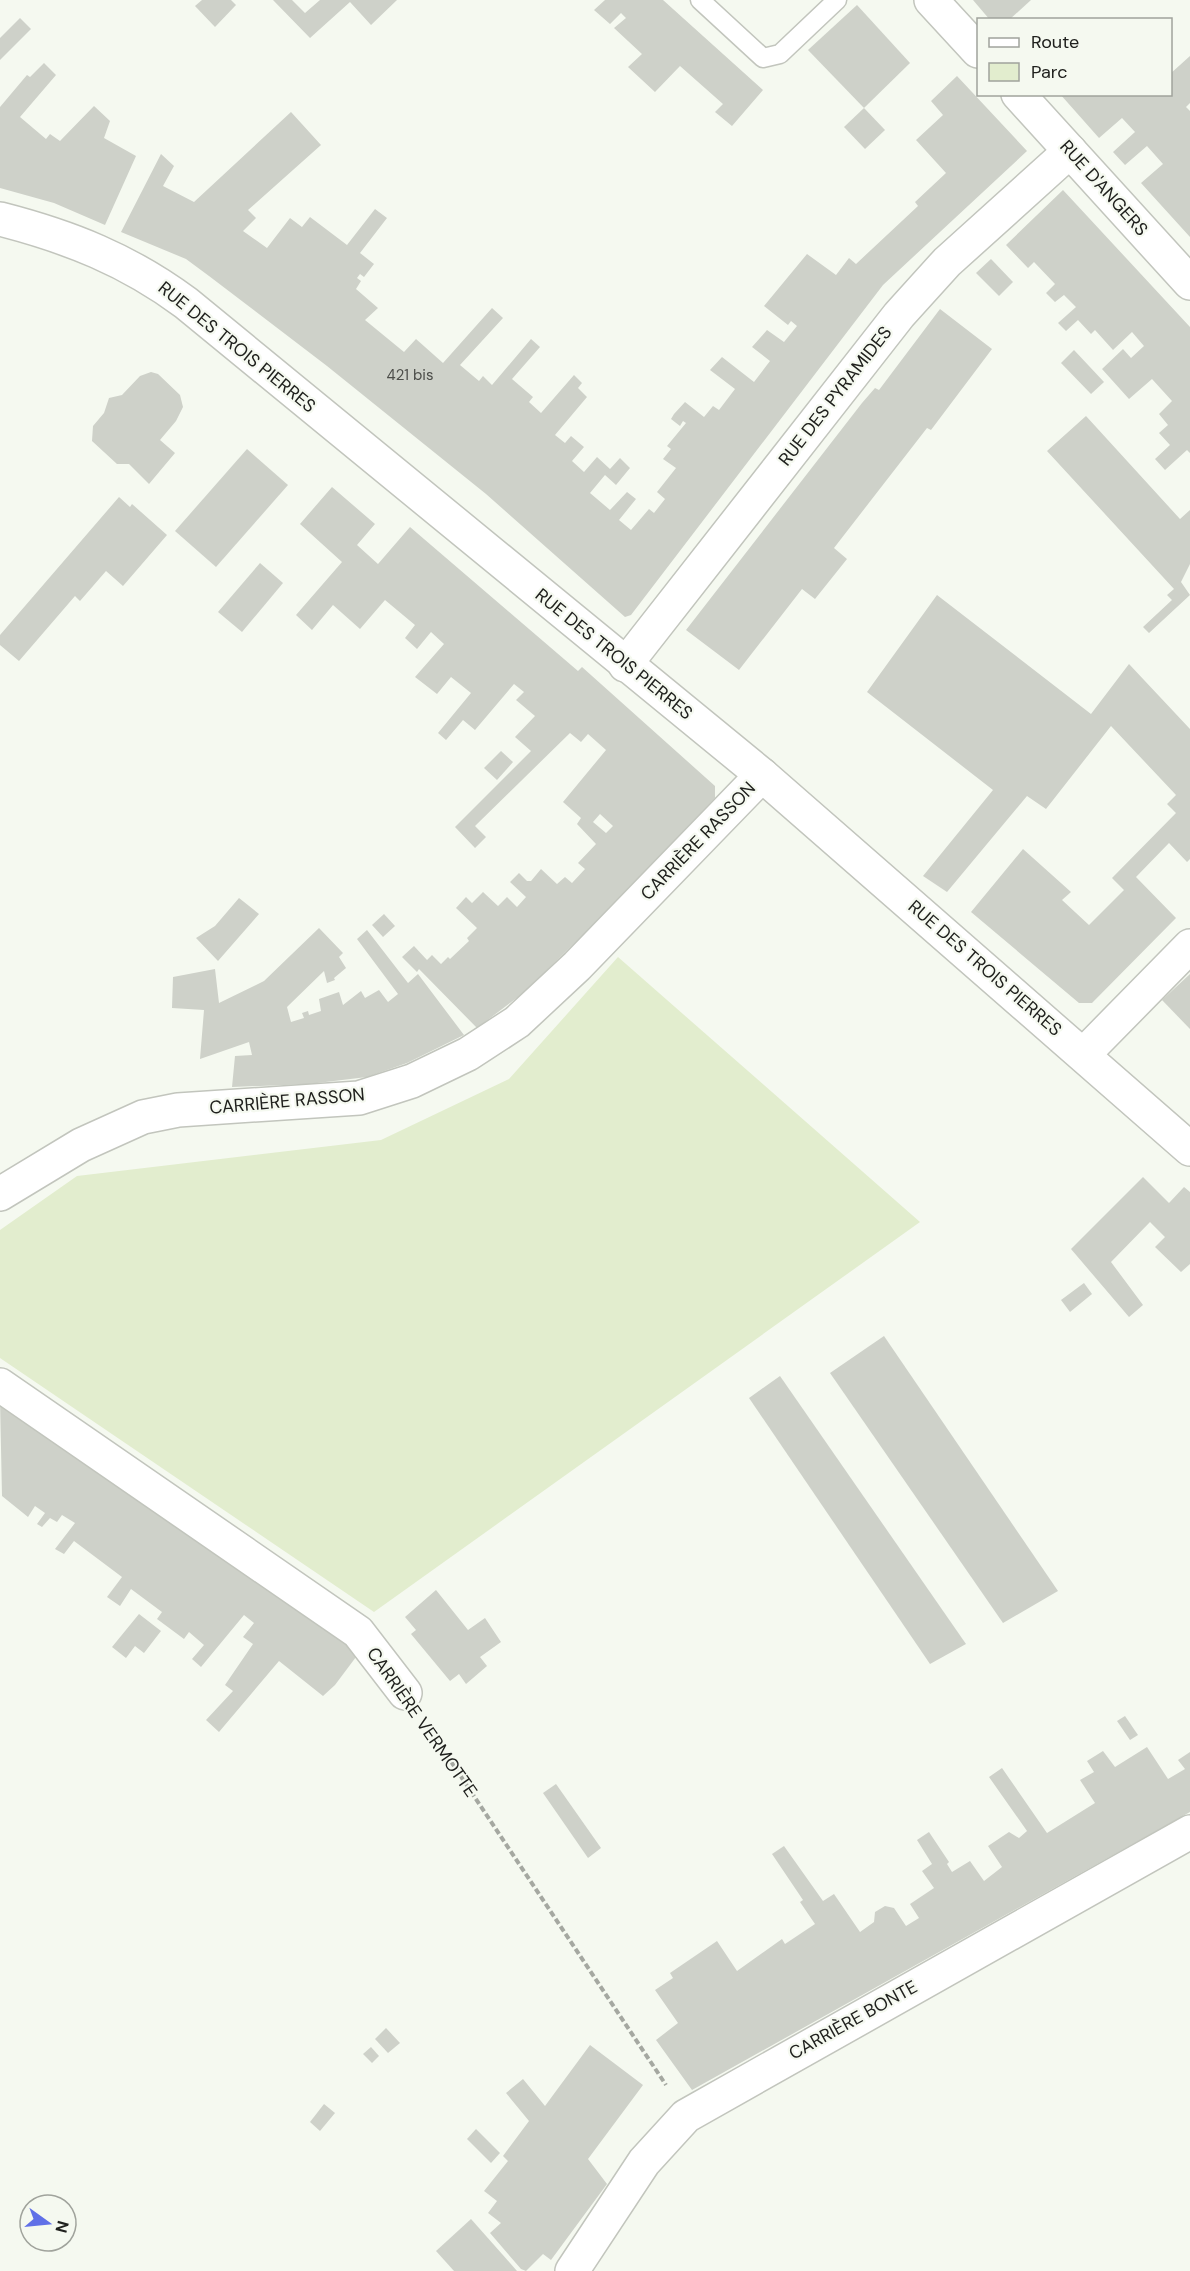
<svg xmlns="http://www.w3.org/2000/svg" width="1190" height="2271" font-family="'DM Sans',sans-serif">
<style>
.green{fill:#e2edce}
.building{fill:#ced1c9;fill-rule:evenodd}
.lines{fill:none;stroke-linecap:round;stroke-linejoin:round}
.service-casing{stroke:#c2c5bd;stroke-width:21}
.minor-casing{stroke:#c2c5bd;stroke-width:36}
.tertiary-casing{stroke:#c2c5bd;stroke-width:36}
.path{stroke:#a5a8a1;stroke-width:4;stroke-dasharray:6 3;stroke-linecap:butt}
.service{stroke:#fff;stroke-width:18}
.minor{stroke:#fff;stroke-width:33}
.tertiary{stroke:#fff;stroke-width:33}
.labels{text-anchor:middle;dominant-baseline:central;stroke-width:4.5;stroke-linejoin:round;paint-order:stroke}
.number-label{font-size:15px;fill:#4c4d49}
.street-label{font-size:18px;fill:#20211e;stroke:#f5f9f0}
</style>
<rect width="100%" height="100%" fill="#f5f9f0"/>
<polygon class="green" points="618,957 920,1222 374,1612 0,1358 0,1230 77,1176 381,1140 509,1079"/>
<g class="building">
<polygon points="202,0 231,0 236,5 215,27 195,6"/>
<polygon points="273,0 292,0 305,13 320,0 397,0 371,25 350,2 310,38"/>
<polygon points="605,0 663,0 763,90 732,126 715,112 723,104 680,66 655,92 628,67 642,54 614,28 626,18 621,13 610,24 594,10"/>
<polygon points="973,0 1031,0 1009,20 990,20"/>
<polygon points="857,5 910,63 864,108 808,50"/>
<polygon points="20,18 31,29 0,60 0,38"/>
<polygon points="1190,56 1190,103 1186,107 1190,111 1190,237 1141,183 1163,164 1147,146 1125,165 1113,152 1135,132 1122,118 1099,138 1060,94 1170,94 1170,74"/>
<polygon points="44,63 56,75 20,117 46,139 50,134 60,141 94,106 110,121 104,138 136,156 105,225 54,203 0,188 0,107 27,75 30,77"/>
<polygon points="957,76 1027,151 883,285 631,615 625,617 486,494 327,366 209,276 186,259 121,232 161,154 174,166 163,186 194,202 291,112 321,145 248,210 256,218 243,231 267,248 290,218 302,227 310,217 347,245 375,209 387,218 360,253 374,264 364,277 360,274 357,278 361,281 356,289 378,308 365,320 404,352 416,339 443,363 492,308 503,318 460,365 479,381 483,376 492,385 531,339 540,347 512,379 533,397 529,402 541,413 574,375 582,383 578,388 587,397 555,435 565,443 571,436 584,447 572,461 584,472 597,457 610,469 620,458 630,468 616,485 605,475 590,493 610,510 627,492 636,499 619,520 631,530 649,509 654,513 665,499 657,492 676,468 663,459 671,449 667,446 686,423 683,421 680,426 671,419 674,414 685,402 704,417 713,406 719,410 735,389 710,370 722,357 754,382 770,361 752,347 767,330 784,342 797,326 791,321 788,325 764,306 807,254 836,275 849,258 856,264 918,206 915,202 946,173 916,140 943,115 931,101"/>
<polygon points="864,108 885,130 865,149 844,127"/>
<polygon points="1063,190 1190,327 1190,453 1187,450 1165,470 1155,459 1170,445 1159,433 1168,425 1159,414 1172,401 1152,379 1129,399 1102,369 1123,349 1131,358 1144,346 1132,332 1113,350 1095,330 1091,334 1078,320 1066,331 1058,323 1076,307 1064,295 1055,302 1046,293 1055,284 1034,262 1028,268 1006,245"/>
<polygon points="991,259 1013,282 999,296 976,273"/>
<polygon points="940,309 992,349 931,430 927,428 834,548 847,559 815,599 802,589 739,670 686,630 862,403 875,388 879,390"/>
<polygon points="1074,350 1104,382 1091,394 1061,363"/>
<polygon points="151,372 158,374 180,395 183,407 176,421 160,440 175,453 149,484 129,464 117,464 92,441 93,426 104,413 109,398 122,395 140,376"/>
<polygon points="1086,416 1180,519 1190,510 1190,564 1181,582 1190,595 1149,633 1143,627 1172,600 1167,595 1174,589 1047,451"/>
<polygon points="247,449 288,485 216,567 175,531"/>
<path d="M332,487L375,524L357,545L378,564L410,527L578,671L582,667L715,786V798L618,901L522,994L477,1028L419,969L417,972L402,957L414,946L427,960L432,955L441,964L448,957L450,959L469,941L467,938L477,928L456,908L466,897L472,903L483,892L498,906L507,897L517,907L526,897L510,882L519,873L527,881H531L541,869L557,884L565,877L572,883L585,869L578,863L596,844L577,824L581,818L563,802L606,750L588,734L581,742L570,733L475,826L486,837L475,848L455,827L531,751L515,737L535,716L516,700L524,692L514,684L475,730L463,720L446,740L438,733L471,693L451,677L437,694L415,677L444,644L431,632L417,649L405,638L415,625L385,600L360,629L333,605L312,630L296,615L342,562L300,524ZM600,814L613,826L606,833L593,822Z"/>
<polygon points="119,497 130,507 132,504 167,535 123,586 106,571 80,601 75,596 19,661 0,645 0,635"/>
<polygon points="260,563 283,583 242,632 218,612"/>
<polygon points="937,595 1091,714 1129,664 1190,729 1190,859 1187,862 1169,843 1136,877 1176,918 1092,1003 1079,1003 971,912 1023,849 1071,892 1062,900 1089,925 1124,890 1112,878 1176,813 1167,804 1176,795 1111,726 1046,809 1027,796 947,892 923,876 993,790 867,692"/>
<polygon points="501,751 513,762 497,780 484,768"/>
<polygon points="239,898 259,914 218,961 196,938 215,926"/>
<polygon points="384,914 395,926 383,937 372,925"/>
<polygon points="319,928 343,953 339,957 346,968 334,978 335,980 327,983 324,971 287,1007 291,1022 304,1018 302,1013 308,1011 309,1015 321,1011 319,999 339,992 343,1005 361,991 365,998 379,990 388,1002 398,994 357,939 367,930 408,983 418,974 464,1035 407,1063 367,1077 309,1084 232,1087 235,1056 252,1055 249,1042 200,1059 204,1010 172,1008 173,977 215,969 219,1003 264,981"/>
<polygon points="1190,974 1190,1029 1162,1000"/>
<polygon points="1143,1177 1169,1203 1184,1187 1190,1192 1190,1264 1181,1272 1155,1247 1165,1237 1150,1222 1111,1262 1143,1305 1129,1317 1071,1249"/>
<polygon points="1084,1283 1092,1294 1070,1312 1061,1300"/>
<polygon points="884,1336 1058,1591 1003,1623 830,1373"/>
<polygon points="780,1376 966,1644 930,1664 749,1398"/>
<polygon points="0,1400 266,1584 359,1653 335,1685 323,1696 279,1661 219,1732 206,1720 233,1691 225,1685 253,1644 243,1637 254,1623 244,1615 201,1667 192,1659 204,1645 189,1632 184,1639 157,1619 162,1612 131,1589 120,1606 107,1597 122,1577 74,1541 64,1554 55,1549 75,1523 62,1515 57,1522 50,1518 42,1527 37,1524 45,1513 35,1506 28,1517 2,1496"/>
<polygon points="436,1590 468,1630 485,1618 501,1642 480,1657 487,1666 466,1684 459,1674 450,1681 411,1634 416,1630 405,1617"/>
<polygon points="139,1614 161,1631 144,1653 135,1646 126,1658 112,1647"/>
<polygon points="1125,1716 1138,1735 1130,1740 1117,1721"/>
<polygon points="1147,1747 1168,1779 1185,1769 1178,1760 1190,1752 1190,1812 692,2090 656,2040 678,2023 655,1990 673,1978 670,1973 717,1941 737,1971 782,1939 785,1944 815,1924 800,1902 803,1900 772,1854 784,1846 823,1901 834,1894 860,1932 874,1922 875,1912 885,1906 894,1908 906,1926 919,1918 910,1904 934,1888 922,1871 932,1864 917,1840 929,1832 949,1862 947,1864 952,1872 970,1861 984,1881 1002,1867 988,1846 1009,1832 1019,1838 1027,1831 989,1777 1002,1768 1047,1833 1095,1803 1080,1780 1094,1772 1087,1761 1103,1751 1115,1767"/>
<polygon points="556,1784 601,1848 588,1858 543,1793"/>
<polygon points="386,2028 400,2043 388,2053 375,2039"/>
<polygon points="590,2045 643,2085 588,2159 607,2184 551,2260 543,2254 526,2271 521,2269 490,2233 501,2223 488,2213 497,2201 484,2191 508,2161 503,2156 529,2121 506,2093 523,2079 545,2106"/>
<polygon points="371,2047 379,2056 372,2063 363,2054"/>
<polygon points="324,2104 335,2113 320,2131 310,2122"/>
<polygon points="476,2129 500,2153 491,2163 467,2139"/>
<polygon points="471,2219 517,2271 454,2271 436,2251"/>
</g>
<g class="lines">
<g class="service-casing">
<polyline id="service" points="700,0 763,58 780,54 837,0"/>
</g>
<g class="minor-casing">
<g id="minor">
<polyline points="931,0 978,51"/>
<polyline points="1018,94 1190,283"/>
<polyline points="625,665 899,315 947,262 1070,151"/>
<polyline points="1084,1054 1190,946"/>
<polyline points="0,1194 81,1145 143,1117 178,1110 359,1098 412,1081 468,1054 517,1022 577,966 762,775"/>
<polyline points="0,1385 358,1632 405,1693"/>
<polyline points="572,2271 644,2162 686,2116 1190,1832"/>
</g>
</g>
<g class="tertiary-casing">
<path id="tertiary" d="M0,219C70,237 128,260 186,303L762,775L1190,1149"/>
</g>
<polyline class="path" points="426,1724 666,2085"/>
<use href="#service" class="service"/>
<use href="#minor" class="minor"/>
<use href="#tertiary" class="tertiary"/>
</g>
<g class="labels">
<g class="number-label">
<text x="410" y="375">421 bis</text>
</g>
<g class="street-label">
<text transform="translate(1104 188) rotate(48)">RUE D'ANGERS</text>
<text transform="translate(237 347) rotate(39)">RUE DES TROIS PIERRES</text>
<text transform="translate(835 396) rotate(-52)">RUE DES PYRAMIDES</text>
<text transform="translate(614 654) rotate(39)">RUE DES TROIS PIERRES</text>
<text transform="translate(698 841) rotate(-46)">CARRIÈRE RASSON</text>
<text transform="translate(985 968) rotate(41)">RUE DES TROIS PIERRES</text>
<text transform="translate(287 1101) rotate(-5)">CARRIÈRE RASSON</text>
<text transform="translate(422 1722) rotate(55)">CARRIÈRE VERMOTTE</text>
<text transform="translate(853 2020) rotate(-29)">CARRIÈRE BONTE</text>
</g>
</g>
<rect x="977" y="18" width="195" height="78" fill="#f5f9f0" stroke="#a0a39c" stroke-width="1.5"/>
<rect x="989" y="38" width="30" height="9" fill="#ffffff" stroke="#a0a39c" stroke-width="1.5"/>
<text x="1031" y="48" font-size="18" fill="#20211e">Route</text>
<rect x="989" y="63" width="30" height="18" fill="#e2edce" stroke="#a0a39c" stroke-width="1.5"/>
<text x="1031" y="78" font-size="18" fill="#20211e">Parc</text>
<g transform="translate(48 2223) rotate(105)"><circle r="28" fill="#f5f9f0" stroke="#a0a39c" stroke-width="1.5"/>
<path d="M0-4.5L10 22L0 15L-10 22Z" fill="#6070e7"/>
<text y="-9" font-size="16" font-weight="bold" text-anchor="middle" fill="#20211e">N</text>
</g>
</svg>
